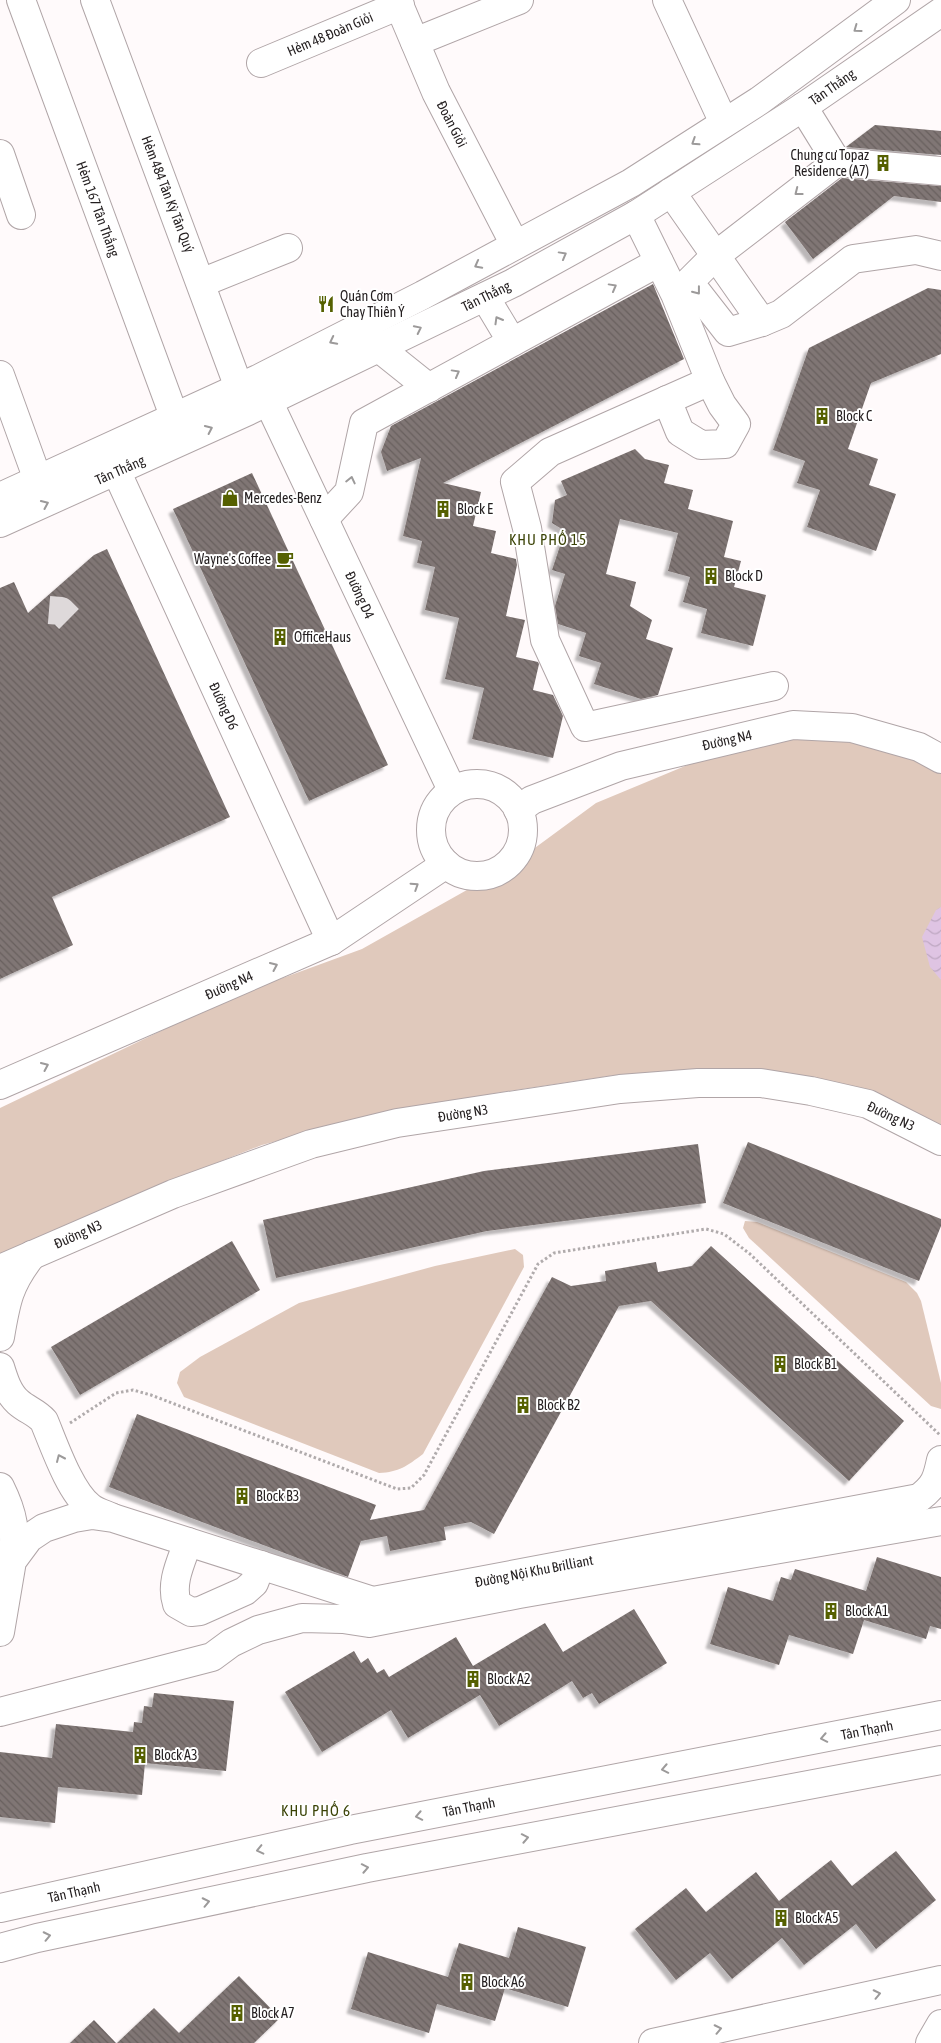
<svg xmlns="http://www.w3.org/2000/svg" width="941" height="2043" font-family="'Asap Condensed',sans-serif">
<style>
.park{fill:#e0c9bc}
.water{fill:url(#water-waves)}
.building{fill:url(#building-back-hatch);filter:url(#shadow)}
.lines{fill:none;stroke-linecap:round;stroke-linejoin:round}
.minor-tunnel{stroke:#ded9da;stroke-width:28;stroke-dasharray:28 14;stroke-linecap:butt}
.minor-casing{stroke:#b0a5a7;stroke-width:30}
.path{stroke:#b0abac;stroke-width:3;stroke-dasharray:2.5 2.5;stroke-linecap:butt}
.minor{stroke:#fff;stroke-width:28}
.oneway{stroke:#9c9a9a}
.labels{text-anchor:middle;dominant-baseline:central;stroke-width:4;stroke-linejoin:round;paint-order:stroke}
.street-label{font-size:14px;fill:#231e1f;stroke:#fff}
.poi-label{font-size:14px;fill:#231e1f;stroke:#fff;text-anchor:start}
.neighbourhood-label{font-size:15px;letter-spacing:1px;fill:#3a4205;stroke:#fff}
</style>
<defs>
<pattern id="water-waves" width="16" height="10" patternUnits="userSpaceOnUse" patternTransform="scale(1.25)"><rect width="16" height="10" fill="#dfc4e3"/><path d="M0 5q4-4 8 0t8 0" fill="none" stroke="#bfa8c2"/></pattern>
<pattern id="building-back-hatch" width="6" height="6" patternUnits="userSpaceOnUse" patternTransform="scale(1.25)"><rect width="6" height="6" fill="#807674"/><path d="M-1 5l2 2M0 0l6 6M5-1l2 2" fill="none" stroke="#68605f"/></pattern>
<filter id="shadow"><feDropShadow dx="-4.5" dy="4.5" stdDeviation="1" flood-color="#0004"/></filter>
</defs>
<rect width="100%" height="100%" fill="#fffafb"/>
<g class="park">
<polygon points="806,734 898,752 941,774 941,1129 737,1074 680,1070 616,1075 496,1093 329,1127 262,1145 196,1171 0,1260 0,1108 236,995 362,949 513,864 596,803 714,754"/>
<polygon points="745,1221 757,1222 906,1282 917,1293 921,1301 941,1383 941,1409 931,1406 749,1238 743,1228"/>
<path d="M515,1249L523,1255L524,1267L423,1454C407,1466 399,1472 379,1473L184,1397L177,1383L180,1372L200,1357L299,1303L435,1266Z"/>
</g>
<polygon class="water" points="941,907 941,980 930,967 922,937 936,910"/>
<g class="building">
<polygon points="875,125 941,131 941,155 846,147"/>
<polygon points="842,178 941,186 941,202 894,196 813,259 785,222"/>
<polygon points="653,284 684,359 443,483 481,492 473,526 496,531 491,553 516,559 517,565 506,616 525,620 516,657 538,662 539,664 533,690 553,695 563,716 553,758 472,739 484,688 445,679 459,618 425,610 435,567 417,563 422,541 403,536 421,458 387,471 381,452 391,426"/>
<polygon points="928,288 941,290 941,354 871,383 848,449 878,459 869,485 896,494 876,551 807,527 820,490 797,483 805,461 773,450 809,348"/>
<polygon points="635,449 645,459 669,465 664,483 693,490 688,509 733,521 724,557 741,561 734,587 766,595 753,646 701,633 707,609 683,602 690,577 668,571 678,533 620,519 606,574 636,582 630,606 652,620 646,639 673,648 658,695 641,699 594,684 601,663 579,656 586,633 558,624 555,606 565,574 552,570 565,531 552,523 555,500 567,495 561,481"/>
<polygon points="252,473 388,765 309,801 173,509"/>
<polygon points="107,549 230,817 52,897 73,945 0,979 0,588 14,582 28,613 94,555"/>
<polygon points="748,1142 941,1219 941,1226 919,1281 723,1203"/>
<polygon points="698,1144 706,1203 487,1231 276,1278 263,1220 484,1171"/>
<polygon points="232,1241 260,1290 80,1395 51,1347"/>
<polygon points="711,1246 904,1421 849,1481 651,1301 619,1306 494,1534 471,1522 444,1527 446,1540 390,1551 387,1536 361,1541 348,1577 109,1487 137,1414 376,1505 370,1520 424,1510 552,1277 571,1286 606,1281 605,1271 656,1262 658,1272 692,1266"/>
<polygon points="877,1557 941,1577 941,1629 930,1626 926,1639 864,1620 853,1654 789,1635 779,1665 710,1644 728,1587 773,1601 781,1577 791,1580 795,1569 866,1591"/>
<polygon points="634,1609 667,1663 599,1704 592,1693 583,1698 572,1681 499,1726 480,1695 408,1738 391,1710 322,1752 285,1692 354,1651 361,1663 368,1658 377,1673 384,1669 389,1677 456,1637 473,1666 545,1623 563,1652"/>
<polygon points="154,1693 234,1701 226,1771 145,1763 142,1795 58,1787 55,1823 0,1817 0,1752 52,1758 56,1724 133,1732 134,1722 142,1723 144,1706 152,1707"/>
<polygon points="896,1851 936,1900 876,1949 856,1924 804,1965 782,1938 732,1979 710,1953 676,1980 635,1929 686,1888 706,1912 756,1872 779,1901 831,1860 852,1886"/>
<polygon points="518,1927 586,1947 568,2007 505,1988 495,2021 437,2004 429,2033 351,2009 368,1952 448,1977 459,1943 509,1958"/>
<polygon points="239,1976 280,2018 254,2043 117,2043 154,2008 179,2033"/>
<polygon points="94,2020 116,2043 70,2043"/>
</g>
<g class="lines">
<polyline class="minor-tunnel" points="49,610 61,611 69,619"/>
<g class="minor-casing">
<g id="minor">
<polyline points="21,0 181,435"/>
<polyline points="95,0 245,404"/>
<polyline points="397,0 436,92 515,245"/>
<polyline points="667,0 724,123"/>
<polyline points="415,42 519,0"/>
<polyline points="261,63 400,5"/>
<polyline points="803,107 837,162"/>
<polyline points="0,154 21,215"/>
<polyline points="941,171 837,162 715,256 689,282 728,332 762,322 781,314 853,259 916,250 941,256"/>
<polyline points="671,192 762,322"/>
<polyline points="636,215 675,294 710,381 550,452 515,482 527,528 545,640 585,727 774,686"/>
<polyline points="201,283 288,248"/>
<polyline points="485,297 512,342"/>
<polyline points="379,348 429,388"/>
<polyline points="0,375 38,480"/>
<polyline points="260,384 452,790"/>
<polyline points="667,400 680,432 701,445 725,444 736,424 722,405 710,381"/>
<polyline points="109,455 331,941"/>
<polyline points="0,497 258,379 423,295 631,183 759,101 896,0"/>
<polyline points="324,519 349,492 364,423 659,262"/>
<polyline points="0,523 248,411 513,283 636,215 803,107 941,12"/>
<circle cx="477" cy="830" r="46"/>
<polyline points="518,810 532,800 621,766 793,725 852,728 919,747 941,759"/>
<polyline points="0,1085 331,941 446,864"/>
<polyline points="0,1269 173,1194 311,1144 397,1123 620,1089 698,1083 761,1083 811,1091 868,1104 941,1141"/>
<path d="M0,1337C6,1301 9,1284 32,1255"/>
<path d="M0,1367C4,1380 8,1393 18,1402C27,1410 36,1412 44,1421C54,1445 70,1492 90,1507C96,1512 104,1514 111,1517"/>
<path d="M0,1487C13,1513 17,1533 12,1561"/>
<path d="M188,1542C181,1562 170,1583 177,1604L191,1612L200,1611L245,1591L254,1583L261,1565"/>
<path d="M0,1632L12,1561L29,1538L44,1528L74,1518L92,1515L113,1518L373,1601L919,1498C935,1486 937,1479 941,1460"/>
<polyline points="0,1712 212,1657 231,1643 258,1630 302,1618 343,1619 369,1623 519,1594 941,1521"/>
<polyline points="0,1908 350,1830 941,1715"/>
<polyline points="0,1948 37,1938 367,1868 941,1760"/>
<polyline points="653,2043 941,1980"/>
<polyline points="930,2043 941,2024"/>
</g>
</g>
<polyline class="path" points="70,1423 116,1393 133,1390 151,1395 397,1489 411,1488 424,1475 538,1264 554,1253 706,1229 724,1234 750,1254 941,1436"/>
<use href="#minor" class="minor"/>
</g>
<defs><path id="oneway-chevron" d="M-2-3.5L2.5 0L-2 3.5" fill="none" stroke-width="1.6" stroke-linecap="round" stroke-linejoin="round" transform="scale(1.25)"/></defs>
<g class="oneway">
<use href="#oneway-chevron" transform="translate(857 29) rotate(144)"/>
<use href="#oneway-chevron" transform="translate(695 142) rotate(147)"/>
<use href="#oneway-chevron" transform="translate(798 192) rotate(142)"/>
<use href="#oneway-chevron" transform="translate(563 255) rotate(-29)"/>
<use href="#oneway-chevron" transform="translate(478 265) rotate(152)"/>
<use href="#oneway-chevron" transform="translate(613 287) rotate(-29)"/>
<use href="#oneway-chevron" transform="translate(697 291) rotate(52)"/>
<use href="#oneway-chevron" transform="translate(498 320) rotate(-120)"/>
<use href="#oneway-chevron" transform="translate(418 329) rotate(-26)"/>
<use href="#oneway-chevron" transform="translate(333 341) rotate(153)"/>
<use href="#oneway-chevron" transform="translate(456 373) rotate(-29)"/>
<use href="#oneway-chevron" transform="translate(209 429) rotate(-25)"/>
<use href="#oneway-chevron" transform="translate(351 480) rotate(-77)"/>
<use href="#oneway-chevron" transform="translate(45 504) rotate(-24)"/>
<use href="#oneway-chevron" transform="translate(415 886) rotate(-33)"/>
<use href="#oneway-chevron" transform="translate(274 966) rotate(-24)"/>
<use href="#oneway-chevron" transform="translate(45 1066) rotate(-24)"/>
<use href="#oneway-chevron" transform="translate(60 1458) rotate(-114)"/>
<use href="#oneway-chevron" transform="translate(824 1738) rotate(169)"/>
<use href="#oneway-chevron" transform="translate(665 1769) rotate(169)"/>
<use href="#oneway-chevron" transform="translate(419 1816) rotate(169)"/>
<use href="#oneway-chevron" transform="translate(525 1838) rotate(-11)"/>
<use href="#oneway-chevron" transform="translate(260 1850) rotate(167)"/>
<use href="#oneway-chevron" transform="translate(365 1868) rotate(-11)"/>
<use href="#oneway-chevron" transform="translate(206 1902) rotate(-12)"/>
<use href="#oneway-chevron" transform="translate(47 1936) rotate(-12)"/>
<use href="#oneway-chevron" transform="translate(877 1994) rotate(-12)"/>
<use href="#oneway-chevron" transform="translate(718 2029) rotate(-12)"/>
</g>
<defs>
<g id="building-bare" transform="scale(1.35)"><path d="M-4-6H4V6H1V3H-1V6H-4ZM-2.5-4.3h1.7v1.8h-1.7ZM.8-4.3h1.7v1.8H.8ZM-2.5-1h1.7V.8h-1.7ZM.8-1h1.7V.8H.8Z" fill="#556000" stroke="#fff" stroke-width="2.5" paint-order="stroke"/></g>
<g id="restaurant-bare" transform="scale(1.35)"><path d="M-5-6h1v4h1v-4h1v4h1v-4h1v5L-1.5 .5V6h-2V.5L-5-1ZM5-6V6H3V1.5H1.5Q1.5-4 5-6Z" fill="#556000" stroke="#fff" stroke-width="2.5" paint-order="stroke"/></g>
<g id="shop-bare" transform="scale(1.35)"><path d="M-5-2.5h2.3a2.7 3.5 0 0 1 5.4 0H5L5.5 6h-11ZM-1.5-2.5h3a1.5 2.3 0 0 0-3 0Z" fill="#556000" stroke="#fff" stroke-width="2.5" paint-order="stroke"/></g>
<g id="cafe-bare" transform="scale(1.35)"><path d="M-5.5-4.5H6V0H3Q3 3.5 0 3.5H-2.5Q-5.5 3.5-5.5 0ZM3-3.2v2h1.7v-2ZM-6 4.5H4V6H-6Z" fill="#556000" stroke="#fff" stroke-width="2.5" paint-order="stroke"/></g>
</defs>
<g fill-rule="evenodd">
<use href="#building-bare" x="883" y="163"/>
<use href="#restaurant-bare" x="326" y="304"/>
<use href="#building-bare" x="822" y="416"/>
<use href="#shop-bare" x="230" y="498"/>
<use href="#building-bare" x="443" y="509"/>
<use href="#cafe-bare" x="285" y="559"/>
<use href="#building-bare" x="711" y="576"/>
<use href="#building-bare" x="280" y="637"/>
<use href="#building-bare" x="780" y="1364"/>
<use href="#building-bare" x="523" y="1405"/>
<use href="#building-bare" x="242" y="1496"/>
<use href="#building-bare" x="831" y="1611"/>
<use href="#building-bare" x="473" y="1679"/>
<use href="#building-bare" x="140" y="1755"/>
<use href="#building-bare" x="781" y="1918"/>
<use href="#building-bare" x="467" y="1982"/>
<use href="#building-bare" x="237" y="2013"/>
</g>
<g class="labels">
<g class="street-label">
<text transform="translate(330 34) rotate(-23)">Hẻm 48 Đoàn Giỏi</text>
<text transform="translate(832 87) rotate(-35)">Tân Thắng</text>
<text transform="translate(452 124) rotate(63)">Đoàn Giỏi</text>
<text transform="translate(168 194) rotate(69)">Hẻm 484 Tân Kỳ Tân Quý</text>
<text transform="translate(98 209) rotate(70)">Hẻm 167 Tân Thắng</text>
<text transform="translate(486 296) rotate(-26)">Tân Thắng</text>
<text transform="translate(120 470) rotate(-24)">Tân Thắng</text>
<text transform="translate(360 595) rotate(65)">Đường D4</text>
<text transform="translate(224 706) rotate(65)">Đường D6</text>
<text transform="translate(727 740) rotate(-13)">Đường N4</text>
<text transform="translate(229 985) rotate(-24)">Đường N4</text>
<text transform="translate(463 1113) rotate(-9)">Đường N3</text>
<text transform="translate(891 1116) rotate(25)">Đường N3</text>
<text transform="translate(78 1234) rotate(-24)">Đường N3</text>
<text transform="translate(534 1571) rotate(-11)">Đường Nội Khu Brilliant</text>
<text transform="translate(867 1730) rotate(-11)">Tân Thạnh</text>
<text transform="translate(469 1807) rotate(-11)">Tân Thạnh</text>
<text transform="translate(74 1892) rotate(-13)">Tân Thạnh</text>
</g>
<g class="poi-label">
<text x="869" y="155" text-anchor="end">Chung cư Topaz<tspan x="869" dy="16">Residence (A7)</tspan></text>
<text x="340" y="296">Quán Cơm<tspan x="340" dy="16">Chay Thiên Ý</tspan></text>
<text x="836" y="416">Block C</text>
<text x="244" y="498">Mercedes-Benz</text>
<text x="457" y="509">Block E</text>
<text x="271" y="559" text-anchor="end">Wayne's Coffee</text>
<text x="725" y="576">Block D</text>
<text x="294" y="637">OfficeHaus</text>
<text x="794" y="1364">Block B1</text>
<text x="537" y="1405">Block B2</text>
<text x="256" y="1496">Block B3</text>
<text x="845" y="1611">Block A1</text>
<text x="487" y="1679">Block A2</text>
<text x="154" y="1755">Block A3</text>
<text x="795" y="1918">Block A5</text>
<text x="481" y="1982">Block A6</text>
<text x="251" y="2013">Block A7</text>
</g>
<g class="neighbourhood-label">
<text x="548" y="539">KHU PHỐ 15</text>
<text x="316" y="1810">KHU PHỐ 6</text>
</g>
</g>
</svg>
